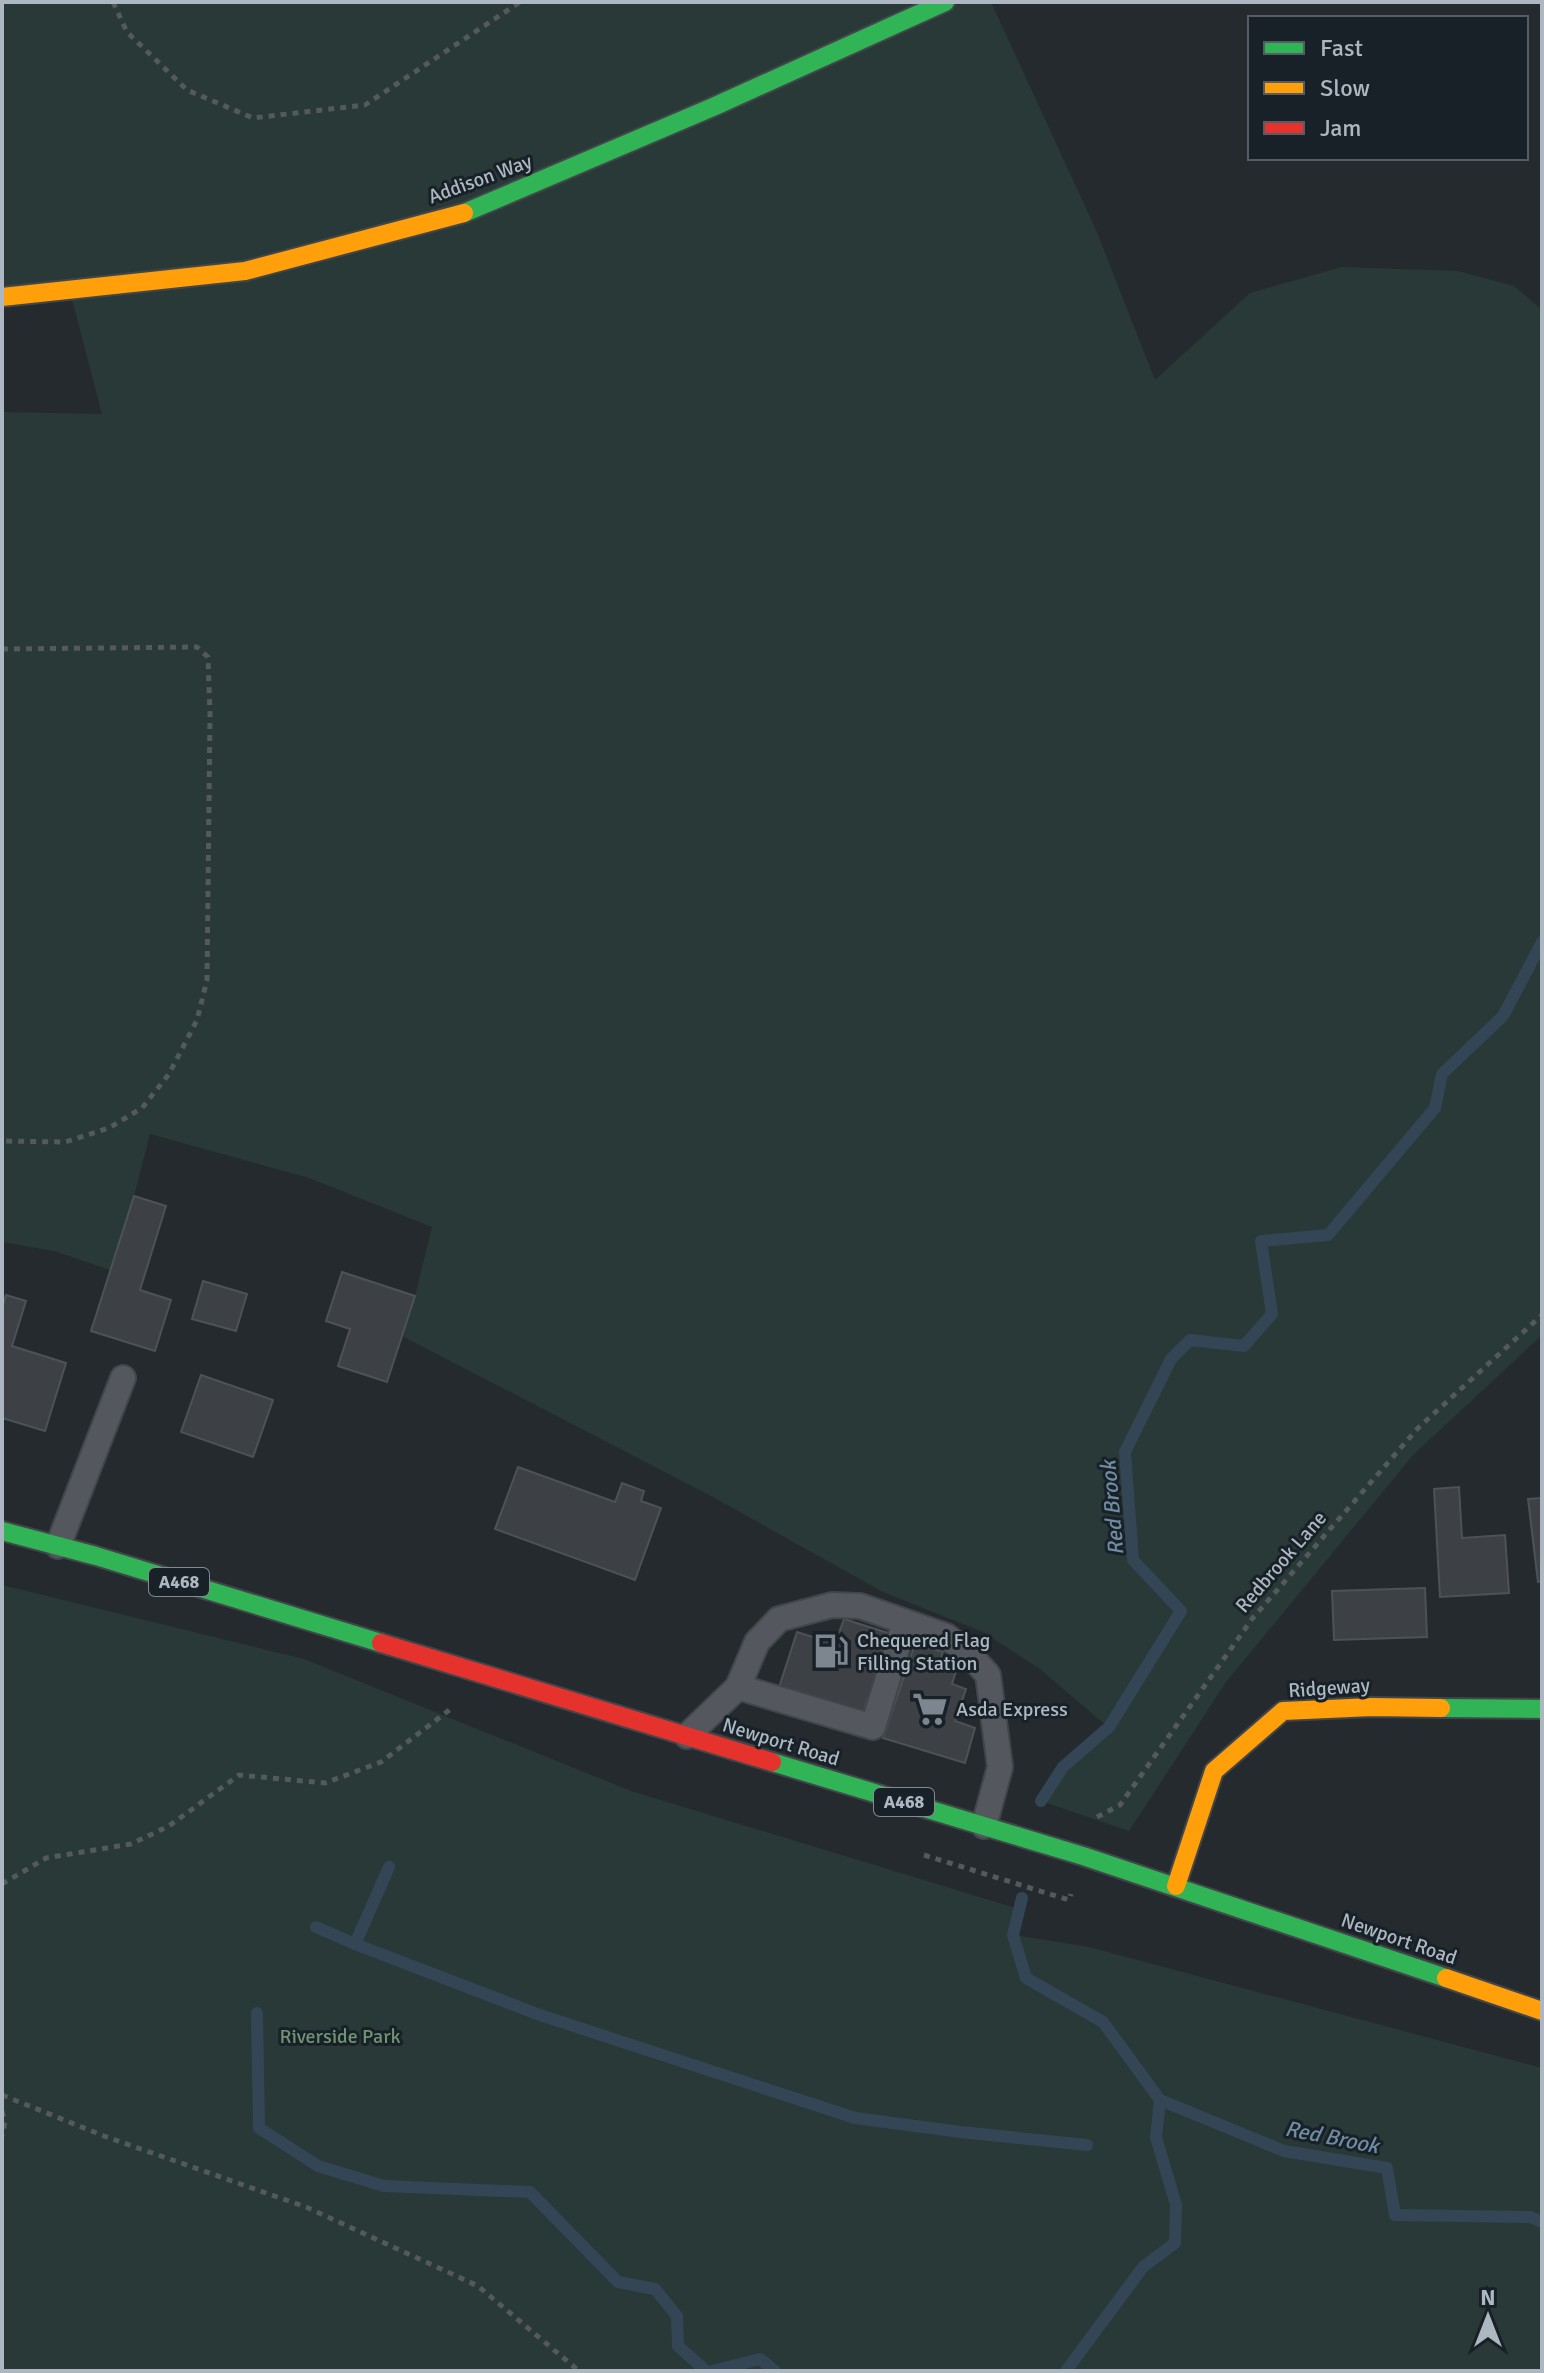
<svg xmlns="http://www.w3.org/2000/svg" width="1544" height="2373" font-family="Signika,sans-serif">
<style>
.green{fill:#283937}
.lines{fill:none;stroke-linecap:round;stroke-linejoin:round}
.stream{stroke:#344655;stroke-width:12}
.building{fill:#3d4146;stroke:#4c5257;stroke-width:2}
.lane-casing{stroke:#42464a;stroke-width:28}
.fast-casing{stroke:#42464a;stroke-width:22}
.slow-casing{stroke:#42464a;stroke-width:22}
.jam-casing{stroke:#42464a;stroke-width:22}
.path{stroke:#53595c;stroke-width:5;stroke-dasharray:6 6;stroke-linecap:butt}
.lane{stroke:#54585e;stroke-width:24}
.fast{stroke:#30b455;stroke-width:18}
.slow{stroke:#ff9f0a;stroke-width:18}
.jam{stroke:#e5322d;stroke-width:18}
.labels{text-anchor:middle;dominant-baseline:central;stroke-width:6;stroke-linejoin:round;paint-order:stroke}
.shield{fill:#192128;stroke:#818a93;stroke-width:2}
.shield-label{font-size:18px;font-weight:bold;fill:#adb7c1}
.street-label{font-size:20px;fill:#adb7c1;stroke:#192128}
.poi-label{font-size:20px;fill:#adb7c1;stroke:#192128;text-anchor:start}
.park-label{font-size:20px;fill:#709473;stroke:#192128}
.water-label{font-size:22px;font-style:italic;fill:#708ca2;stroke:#192128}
</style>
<rect width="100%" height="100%" fill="#252a2f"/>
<g class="green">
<polygon points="2,2 991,2 1096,230 1155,380 1250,293 1342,267 1458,271 1514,286 1542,310 1542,1335 1414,1454 1226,1682 1129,1831 1041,1801 1063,1767 1108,1727 1040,1669 983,1632 883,1592 713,1497 402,1336 415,1296 432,1227 309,1178 150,1134 134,1196 110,1270 54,1251 2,1242 2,412 102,414 70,292 2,297"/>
<polygon points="2,1585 304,1659 631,1791 1019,1909 1014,1935 1089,1947 1542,2068 1542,2371 2,2371"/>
</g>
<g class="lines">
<g class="stream">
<polyline points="1041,1801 1063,1767 1109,1727 1181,1611 1133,1560 1125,1452 1171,1359 1190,1340 1244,1346 1272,1314 1261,1241 1328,1235 1435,1108 1442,1074 1503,1016 1542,942"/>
<polyline points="1022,1898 1013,1935 1026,1978 1103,2022 1160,2100 1284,2151 1387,2168 1395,2215 1530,2217 1542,2222"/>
<polyline points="316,1927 355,1944 540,2015 855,2118 961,2132 1087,2145"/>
<polyline points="355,1944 389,1867"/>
<polyline points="257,2013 259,2128 318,2166 384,2186 530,2192 618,2282 655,2289 677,2316 678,2346 706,2371"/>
<polyline points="712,2371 760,2359 775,2371"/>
<polyline points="1066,2371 1143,2267 1175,2243 1176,2205 1156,2137 1160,2100"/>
</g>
</g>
<g class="building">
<polygon points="134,1196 166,1206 140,1290 171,1300 155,1351 91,1331"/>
<polygon points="342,1272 415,1296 387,1382 338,1366 350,1329 326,1321"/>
<polygon points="203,1281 247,1294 236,1331 192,1319"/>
<polygon points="6,1295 26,1301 12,1346 66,1363 45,1431 2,1418 2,1308"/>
<polygon points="201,1375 273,1400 253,1457 181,1432"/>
<polygon points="518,1467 615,1502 622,1483 644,1491 641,1501 661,1508 635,1580 495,1529"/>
<polygon points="1459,1487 1462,1538 1505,1535 1509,1593 1440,1597 1434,1489"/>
<polygon points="1542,1498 1542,1581 1538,1582 1528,1499"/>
<polygon points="1425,1588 1427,1637 1334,1640 1332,1591"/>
<polygon points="844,1619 891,1634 882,1663 906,1672 894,1706 868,1698 856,1735 772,1709 797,1632 835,1644"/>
<polygon points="915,1644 943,1652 939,1663 957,1668 952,1684 966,1689 955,1721 975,1728 965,1763 883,1738"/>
</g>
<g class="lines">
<g class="lane-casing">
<g id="lane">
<polyline points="58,1546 123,1378"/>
<polyline points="738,1687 873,1727 905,1622"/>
<polyline points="687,1736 738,1687 757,1642 779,1619 832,1605 860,1606 946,1636 970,1655 988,1675 1000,1767 984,1826"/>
</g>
</g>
<g class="fast-casing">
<g id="fast">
<polyline points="464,213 713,107 945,2"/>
<polyline points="2,1531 96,1556 381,1643"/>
<polyline points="1441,1708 1542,1709"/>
<polyline points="772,1762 1083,1856 1446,1978"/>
</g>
</g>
<g class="slow-casing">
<g id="slow">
<polyline points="2,297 245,271 464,213"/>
<polyline points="1176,1886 1214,1771 1283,1711 1372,1707 1441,1708"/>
<polyline points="1446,1978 1542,2011"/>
</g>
</g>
<g class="jam-casing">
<polyline id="jam" points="381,1643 772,1762"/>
</g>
<g class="path">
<polyline points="113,2 127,32 187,90 253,118 365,105 520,2"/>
<polyline points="2,649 197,647 208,657 210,714 207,980 197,1020 169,1074 142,1108 109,1128 65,1142 2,1141"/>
<polyline points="1097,1817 1120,1805 1252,1619 1418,1428 1542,1315"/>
<polyline points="924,1855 1069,1900 1071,1894"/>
<polyline points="2,1884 46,1858 131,1844 169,1826 239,1775 325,1783 381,1762 452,1708"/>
<polyline points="2,2095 104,2136 306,2207 478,2286 579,2371"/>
<polyline points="2,2111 5,2122 2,2136"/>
</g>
<use href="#lane" class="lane"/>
<use href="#fast" class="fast"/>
<use href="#slow" class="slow"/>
<use href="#jam" class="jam"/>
</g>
<defs>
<g id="fuel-bare" transform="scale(2.76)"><path d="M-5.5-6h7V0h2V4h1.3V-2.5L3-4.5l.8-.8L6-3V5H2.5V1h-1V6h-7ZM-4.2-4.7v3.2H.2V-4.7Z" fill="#7d868e" stroke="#192128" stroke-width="2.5" paint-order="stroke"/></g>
<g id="supermarket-bare" transform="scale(2.76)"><path d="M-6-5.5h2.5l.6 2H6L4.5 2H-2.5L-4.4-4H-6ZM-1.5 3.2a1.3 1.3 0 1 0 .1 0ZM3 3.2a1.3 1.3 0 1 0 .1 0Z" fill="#7d868e" stroke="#192128" stroke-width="2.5" paint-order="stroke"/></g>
</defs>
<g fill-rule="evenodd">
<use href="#fuel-bare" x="831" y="1651"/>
<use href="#supermarket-bare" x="930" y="1709"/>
</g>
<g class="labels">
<g class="shield">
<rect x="149" y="1568" width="60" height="28" rx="6"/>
<rect x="874" y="1788" width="60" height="28" rx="6"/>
</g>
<g class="shield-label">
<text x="179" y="1582">A468</text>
<text x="904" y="1802">A468</text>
</g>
<g class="street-label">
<text transform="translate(480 179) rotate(-20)">Addison Way</text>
<text transform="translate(1281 1562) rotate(-49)">Redbrook Lane</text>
<text transform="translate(1329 1688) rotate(-4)">Ridgeway</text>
<text transform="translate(781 1742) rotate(17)">Newport Road</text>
<text transform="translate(1399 1939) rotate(19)">Newport Road</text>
</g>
<g class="poi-label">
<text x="857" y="1640">Chequered Flag<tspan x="857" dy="23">Filling Station</tspan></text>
<text x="956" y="1709">Asda Express</text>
</g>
<g class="park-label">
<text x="340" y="2036">Riverside Park</text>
</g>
<g class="water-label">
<text transform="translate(1112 1508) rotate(-95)">Red Brook</text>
<text transform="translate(1332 2137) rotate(11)">Red Brook</text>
</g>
</g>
<rect width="1544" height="2373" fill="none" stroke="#adb7c1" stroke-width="8"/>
<rect x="1248" y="16" width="280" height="144" fill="#192128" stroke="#545d65" stroke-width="2"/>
<rect x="1264" y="42" width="40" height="12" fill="#30b455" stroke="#545d65" stroke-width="2"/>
<text x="1320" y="56" font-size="24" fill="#adb7c1">Fast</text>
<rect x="1264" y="82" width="40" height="12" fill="#ff9f0a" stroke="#545d65" stroke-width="2"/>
<text x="1320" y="96" font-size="24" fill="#adb7c1">Slow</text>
<rect x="1264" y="122" width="40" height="12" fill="#e5322d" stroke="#545d65" stroke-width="2"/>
<text x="1320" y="136" font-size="24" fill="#adb7c1">Jam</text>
<g transform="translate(1488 2317)" stroke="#192128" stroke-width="6" paint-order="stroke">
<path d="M0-6L14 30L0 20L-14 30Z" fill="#adb7c1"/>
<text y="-12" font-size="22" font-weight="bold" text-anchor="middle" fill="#adb7c1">N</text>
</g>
</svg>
